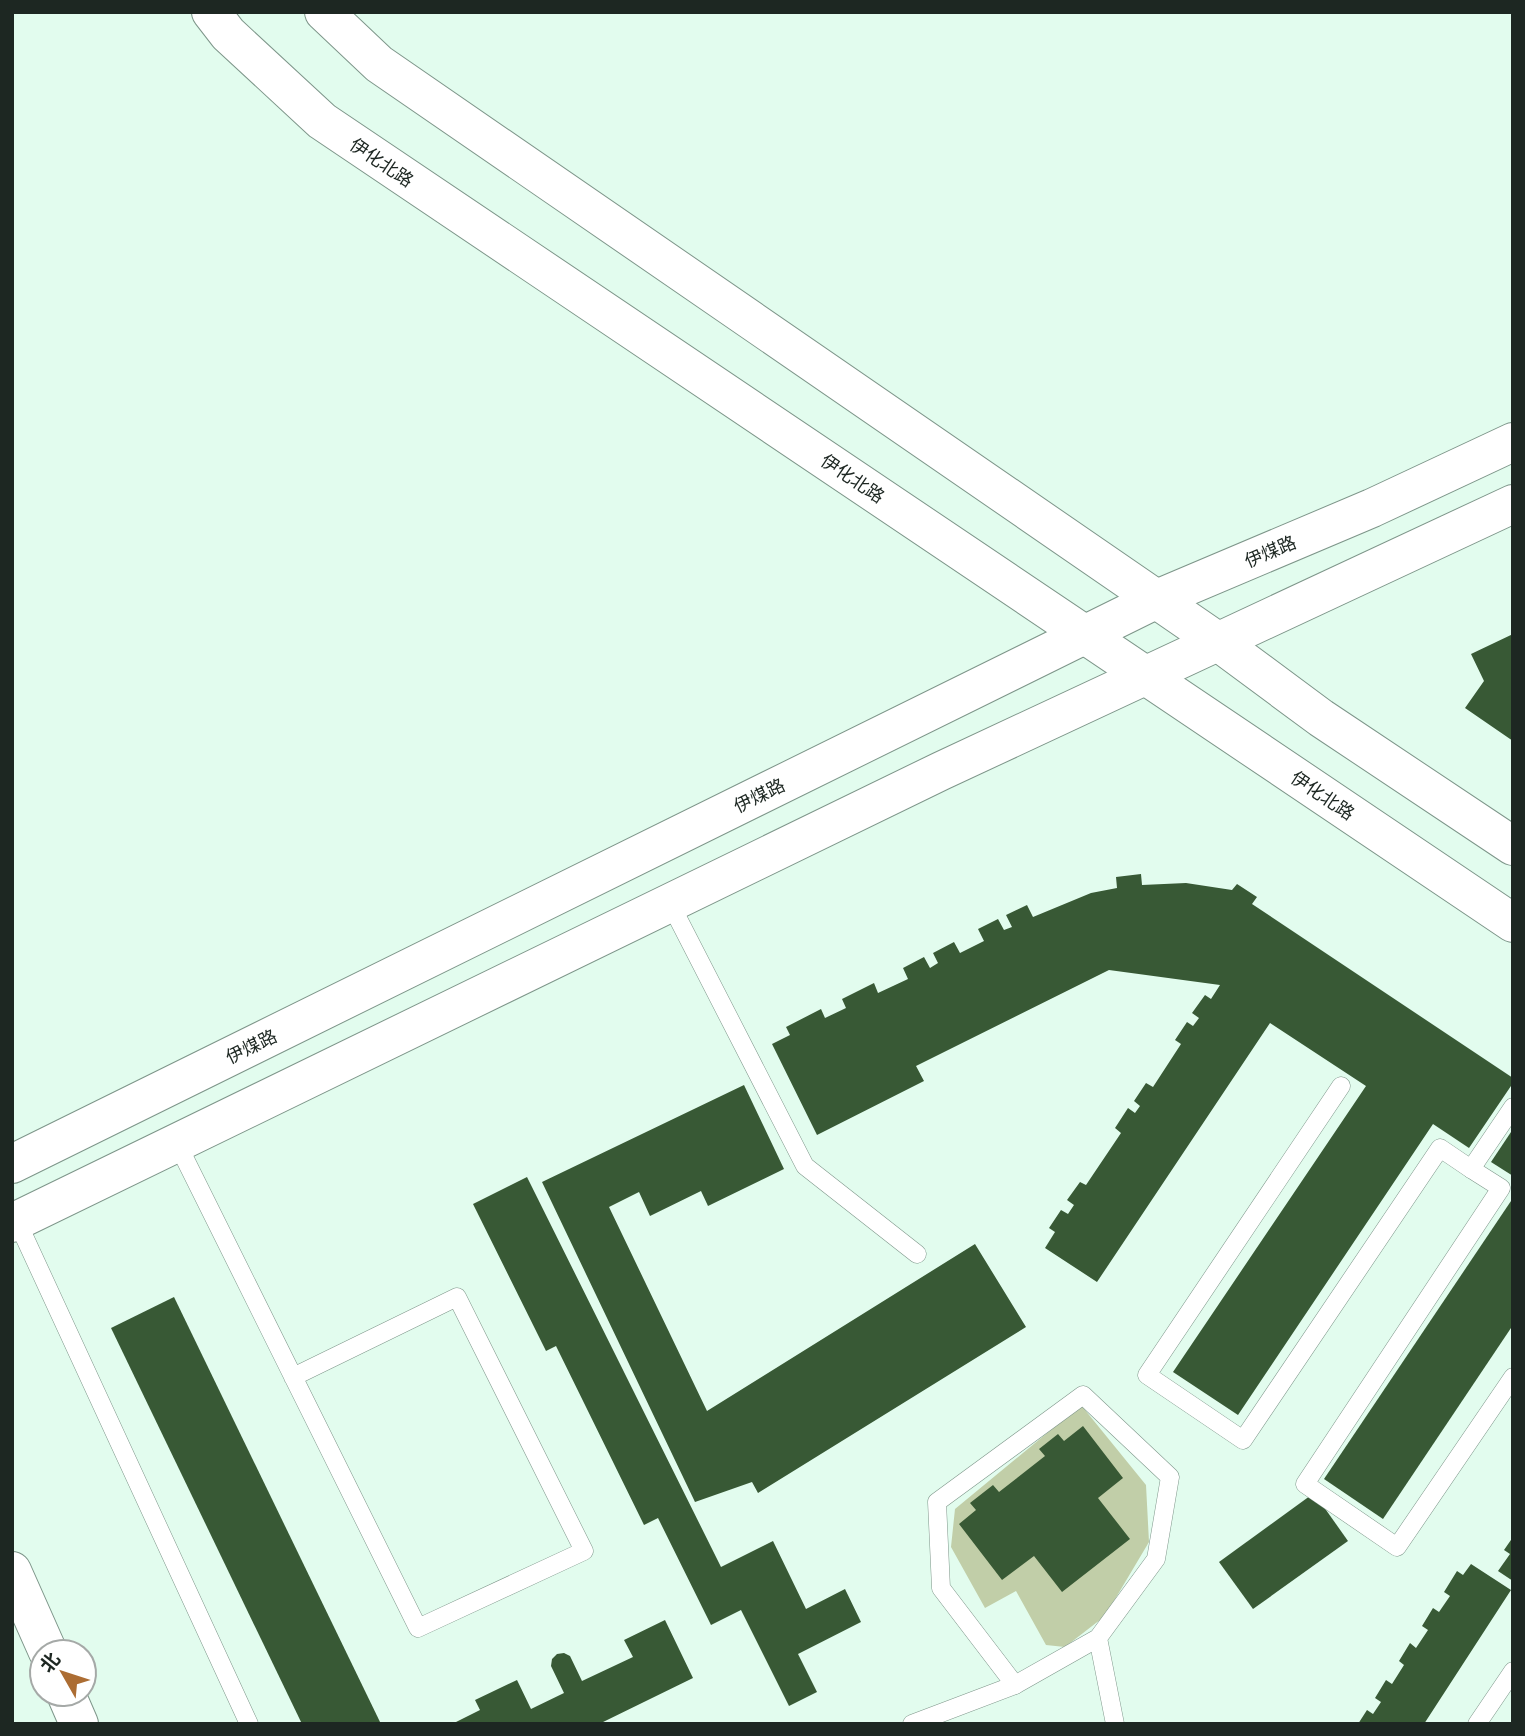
<svg xmlns="http://www.w3.org/2000/svg" width="1525" height="1736" font-family="Commissioner,'Noto Sans SC',sans-serif">
<style>
.green{fill:#c1cea8}
.building{fill:#385935}
.lines{fill:none;stroke-linecap:round;stroke-linejoin:round}
.service-casing{stroke:#7e968a;stroke-width:19}
.tertiary-casing{stroke:#7e968a;stroke-width:40}
.secondary-casing{stroke:#7e968a;stroke-width:40}
.service{stroke:#fff;stroke-width:18}
.tertiary{stroke:#fff;stroke-width:38}
.secondary{stroke:#fff;stroke-width:38}
.labels{text-anchor:middle;dominant-baseline:central;stroke-width:7;stroke-linejoin:round;paint-order:stroke}
.street-label{font-size:18px;fill:#1d2722;stroke:#fff}
</style>
<rect width="100%" height="100%" fill="#e2fcee"/>
<polygon class="green" points="1081,1405 1146,1485 1149,1542 1105,1616 1065,1647 1046,1645 1016,1591 985,1608 951,1547 955,1509"/>
<g class="building">
<polygon points="1513,634 1513,741 1465,708 1484,681 1471,654"/>
<polygon points="1141,874 1142,885 1186,883 1232,890 1237,884 1257,897 1252,904 1513,1078 1513,1083 1469,1148 1433,1124 1238,1415 1173,1372 1366,1086 1270,1023 1097,1282 1045,1248 1055,1232 1049,1228 1061,1210 1068,1214 1074,1205 1067,1200 1080,1182 1086,1185 1121,1133 1115,1128 1128,1108 1135,1113 1140,1106 1134,1101 1146,1083 1153,1087 1181,1044 1175,1040 1187,1022 1193,1026 1199,1018 1192,1013 1205,995 1211,999 1220,985 1109,970 916,1066 924,1081 817,1135 772,1044 790,1035 786,1027 821,1009 825,1018 846,1008 842,999 874,983 878,993 908,979 903,968 924,957 930,968 938,963 933,953 954,942 960,953 984,941 978,929 998,919 1004,930 1012,927 1006,915 1027,905 1033,917 1091,893 1117,888 1116,877"/>
<polygon points="744,1085 784,1169 708,1206 701,1191 650,1216 639,1192 609,1207 707,1411 975,1244 1026,1327 758,1493 752,1482 695,1502 542,1182"/>
<polygon points="1513,1129 1513,1176 1491,1162"/>
<polygon points="527,1177 721,1567 773,1541 806,1609 845,1589 861,1622 798,1654 817,1692 789,1706 741,1610 711,1625 658,1518 644,1525 556,1346 546,1351 473,1204"/>
<polygon points="1513,1198 1513,1325 1383,1519 1324,1479"/>
<polygon points="174,1297 381,1724 302,1724 111,1328"/>
<polygon points="1083,1426 1123,1478 1098,1498 1130,1539 1062,1592 1034,1556 1002,1580 959,1524 976,1510 970,1503 993,1485 999,1492 1045,1456 1039,1449 1058,1434 1064,1441"/>
<polygon points="1314,1493 1348,1541 1253,1609 1219,1562"/>
<polygon points="1513,1537 1513,1581 1498,1571 1510,1554 1504,1550"/>
<polygon points="1471,1564 1511,1590 1424,1724 1358,1724 1367,1710 1373,1714 1381,1702 1375,1698 1386,1680 1392,1684 1404,1665 1399,1661 1410,1643 1416,1648 1428,1630 1422,1626 1433,1608 1439,1612 1450,1596 1444,1592 1457,1571 1463,1575"/>
<polygon points="665,1620 693,1678 599,1724 452,1724 480,1710 475,1700 517,1680 531,1709 564,1693 551,1666 552,1659 557,1654 564,1653 570,1656 582,1681 633,1657 624,1640"/>
</g>
<g class="lines">
<g class="service-casing">
<g id="service">
<polyline points="670,903 805,1166 917,1254"/>
<polyline points="1341,1086 1147,1375 1243,1440 1440,1148 1471,1169 1513,1107"/>
<polyline points="177,1143 418,1628 584,1551 457,1297 293,1377"/>
<polyline points="1471,1169 1501,1188 1305,1484 1397,1547 1513,1377"/>
<polyline points="17,1221 249,1724"/>
<polyline points="1098,1638 1015,1685 941,1588 937,1502 1083,1395 1170,1477 1156,1559 1098,1638 1115,1724"/>
<polyline points="912,1724 1015,1685"/>
<polyline points="1477,1724 1513,1671"/>
</g>
</g>
<g class="tertiary-casing">
<g id="tertiary">
<polyline points="211,12 228,34 322,121 1513,923"/>
<polyline points="324,12 379,64 1217,641 1321,718 1513,846"/>
</g>
</g>
<g class="secondary-casing">
<g id="secondary">
<polyline points="12,1164 1157,599 1372,508 1513,442"/>
<polyline points="12,1223 941,771 1513,504"/>
<polyline points="12,1571 48,1652"/>
<polyline points="66,1694 79,1724"/>
</g>
</g>
<use href="#service" class="service"/>
<use href="#tertiary" class="tertiary"/>
<use href="#secondary" class="secondary"/>
</g>
<g class="labels">
<g class="street-label">
<text transform="translate(382 162) rotate(34)">伊化北路</text>
<text transform="translate(853 478) rotate(34)">伊化北路</text>
<text transform="translate(1270 551) rotate(-23)">伊煤路</text>
<text transform="translate(759 795) rotate(-26)">伊煤路</text>
<text transform="translate(1323 795) rotate(34)">伊化北路</text>
<text transform="translate(251 1046) rotate(-26)">伊煤路</text>
</g>
</g>
<rect width="1525" height="1736" fill="none" stroke="#1d2722" stroke-width="28"/>
<g transform="translate(63 1673) rotate(309)"><circle r="33" fill="#ffffff" stroke="#a5a9a7" stroke-width="2"/>
<path d="M0-5L12 26L0 18L-12 26Z" fill="#ac6d33"/>
<text y="-10" font-size="19" font-weight="bold" text-anchor="middle" fill="#1d2722">北</text>
</g>
</svg>
